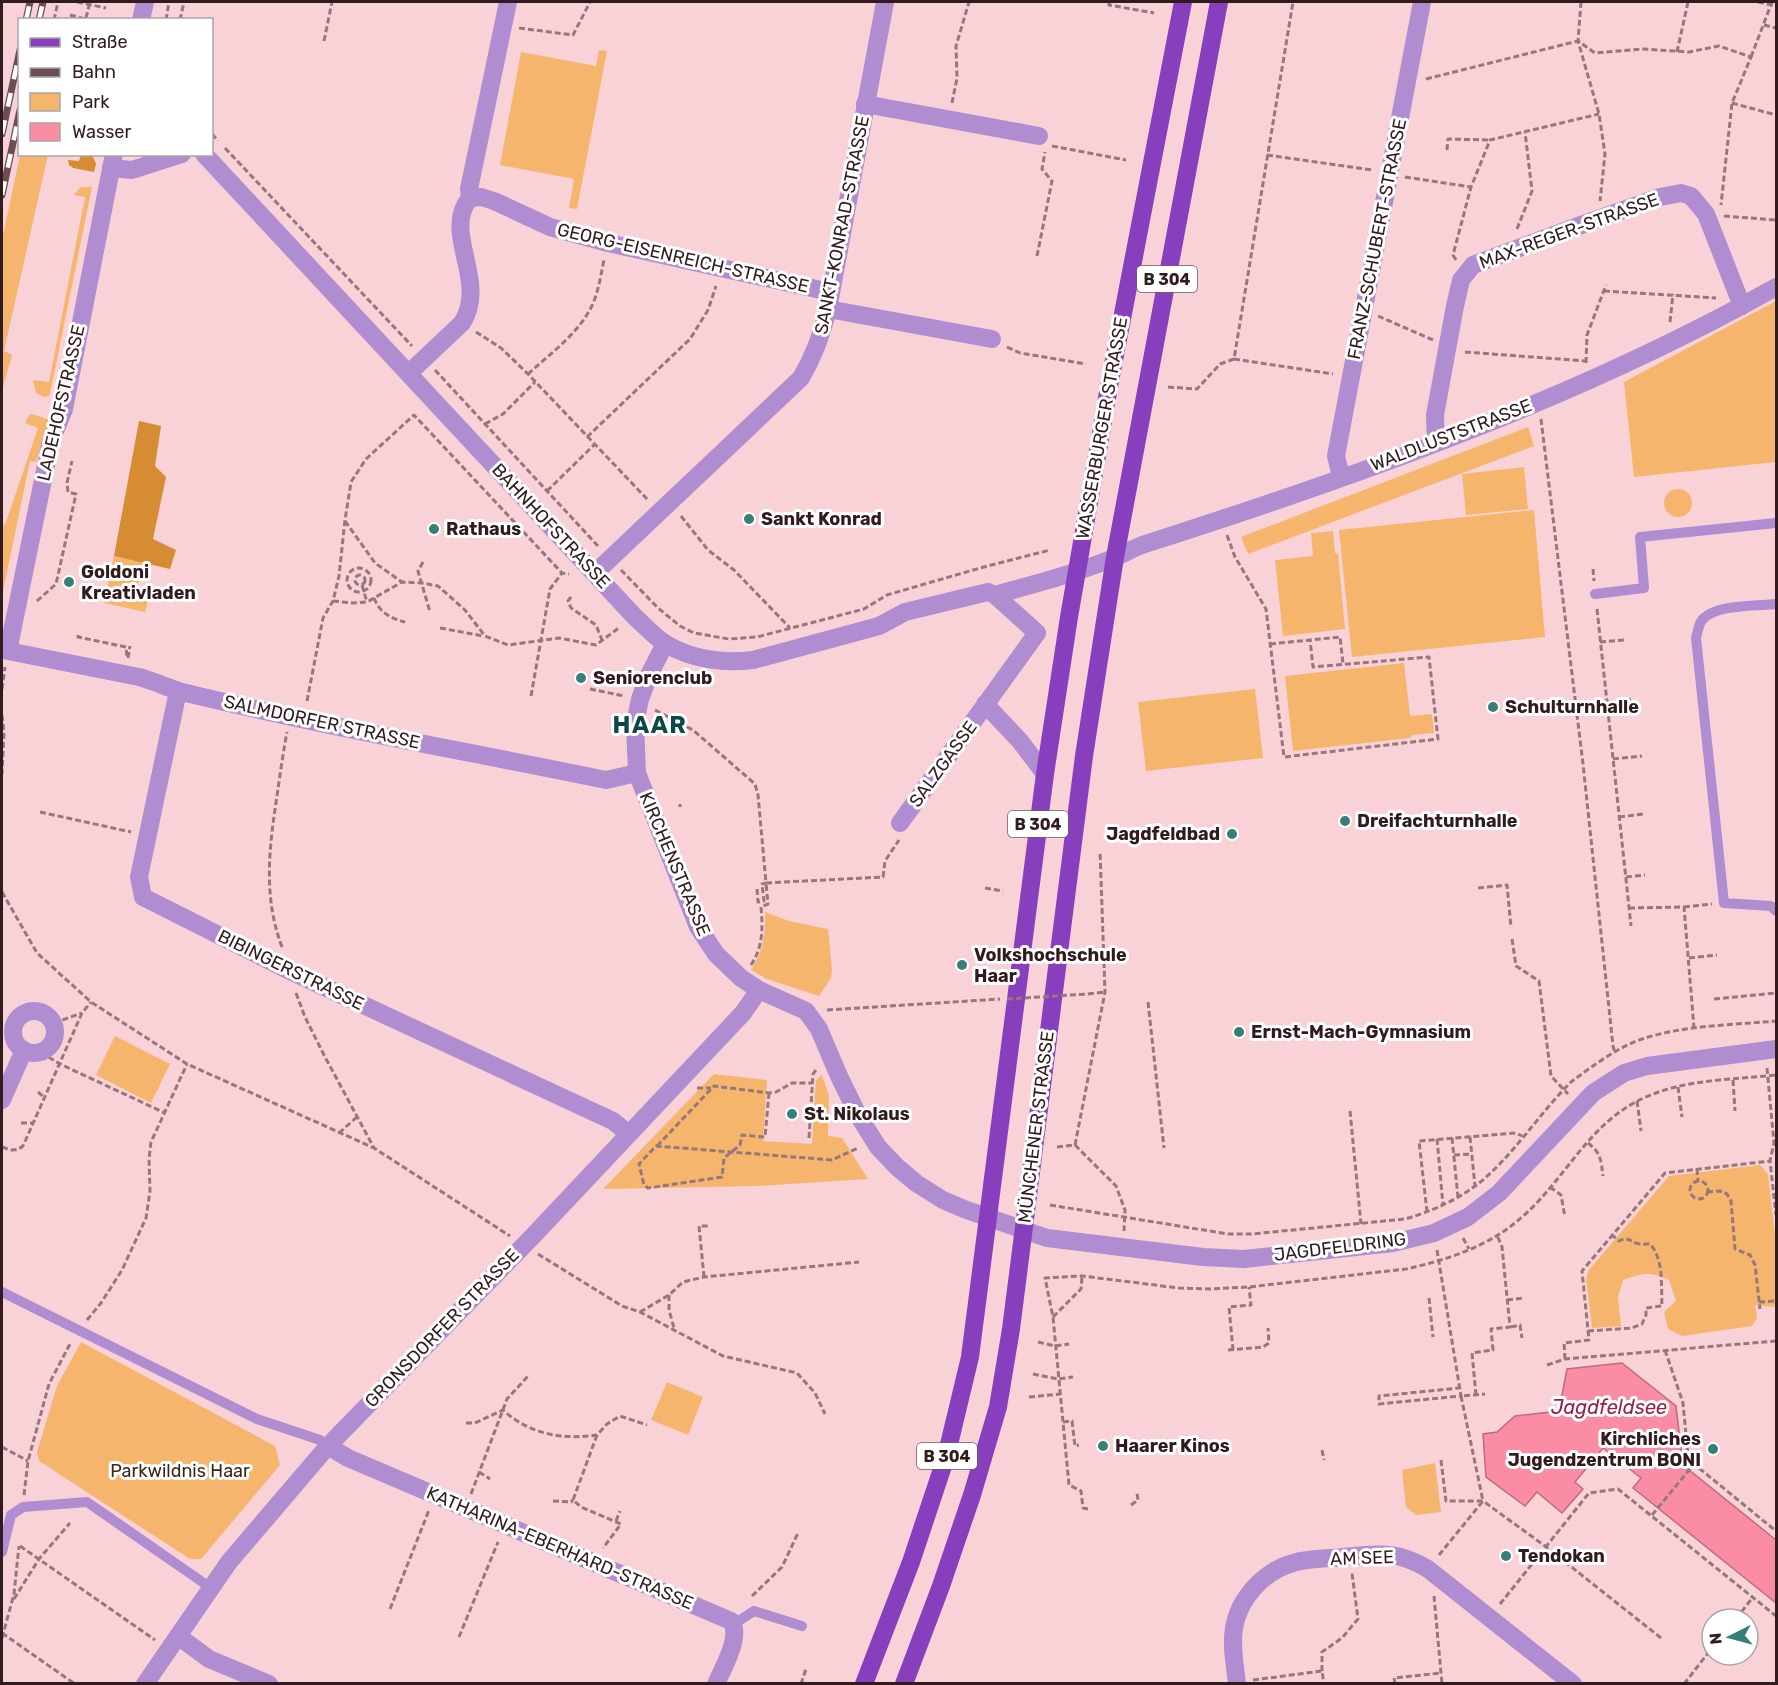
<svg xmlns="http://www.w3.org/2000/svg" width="1778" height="1685" font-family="Rubik,sans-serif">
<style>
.green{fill:#f6b56d}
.forest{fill:#d58c33}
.water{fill:#fa8da3;stroke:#be6b7b;stroke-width:1.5}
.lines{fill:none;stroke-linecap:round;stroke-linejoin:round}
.path{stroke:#96777c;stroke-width:3;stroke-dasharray:6 3;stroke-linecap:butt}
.lane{stroke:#b08dd0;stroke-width:10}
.street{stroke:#b08dd0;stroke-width:18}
.primary{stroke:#883fbd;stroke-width:18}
.rail-casing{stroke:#694e52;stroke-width:7}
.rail{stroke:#fefffe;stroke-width:4.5;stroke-dasharray:14;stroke-linecap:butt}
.path-bridge{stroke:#96777c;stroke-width:3;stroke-dasharray:6 3;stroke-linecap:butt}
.poi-dot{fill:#377e78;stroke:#fefffe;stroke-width:2}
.labels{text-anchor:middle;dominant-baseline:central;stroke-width:6;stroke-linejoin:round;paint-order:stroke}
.shield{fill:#fefffe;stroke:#6f5f62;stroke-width:1.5}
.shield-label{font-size:16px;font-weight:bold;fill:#321b1f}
.street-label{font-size:18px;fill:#321b1f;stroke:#fefffe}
.poi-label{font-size:18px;font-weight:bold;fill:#321b1f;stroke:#fefffe;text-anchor:start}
.park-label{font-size:18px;fill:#392816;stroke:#fefffe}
.water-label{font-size:20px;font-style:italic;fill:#991f46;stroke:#fefffe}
.district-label{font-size:24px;font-weight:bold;letter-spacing:1.5px;fill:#0a4945;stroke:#fefffe}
</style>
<rect width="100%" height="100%" fill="#f9d2d8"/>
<g class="green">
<polygon points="599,50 607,51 577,209 569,208 574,179 500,165 521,52 596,66"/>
<polygon points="20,155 48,155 4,351 12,355 2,391 2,240"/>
<polygon points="81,187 92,187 51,389 49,396 44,397 36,393 33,380 49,382 85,197 74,195"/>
<polygon points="1776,301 1776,462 1634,477 1624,382"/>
<polygon points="32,414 50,420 36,462 30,461 2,596 2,524 5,525 38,428 25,423 29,415"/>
<polygon points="1528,427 1534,446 1248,554 1241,537"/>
<polygon points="1524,467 1528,509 1466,515 1462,474"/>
<circle cx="1678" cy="503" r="14"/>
<polygon points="1534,510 1545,637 1352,657 1339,530"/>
<polygon points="1333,531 1335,553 1338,554 1345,629 1283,636 1275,560 1313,556 1311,533"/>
<polygon points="114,556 143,562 135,598 148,601 145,612 104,603"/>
<polygon points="1404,663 1410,716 1432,714 1434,733 1412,735 1410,738 1293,751 1285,676"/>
<polygon points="1255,689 1263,758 1146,771 1138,702"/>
<path d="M765,912L789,921L828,929L832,969L831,978L819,996L767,979L751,970C763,951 766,934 765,912Z"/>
<polygon points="115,1036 170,1064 151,1103 96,1075"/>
<polygon points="714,1074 767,1080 763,1141 812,1144 816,1080 822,1075 829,1096 828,1136 842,1138 868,1179 757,1186 603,1189"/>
<path d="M1760,1165L1768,1174L1776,1244V1302L1774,1307L1755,1305L1757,1318L1752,1326L1682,1336L1668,1329L1664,1312L1676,1301L1669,1280C1649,1271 1643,1273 1623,1280L1618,1297L1621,1326L1592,1328L1586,1278L1589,1270L1669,1176Z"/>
<polygon points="81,1342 275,1446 280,1465 201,1559 190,1559 39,1461 37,1452 57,1386"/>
<polygon points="667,1382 703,1397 688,1435 651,1420"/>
<polygon points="1435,1463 1441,1512 1416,1515 1406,1507 1402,1470"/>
</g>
<g class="forest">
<polygon points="81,155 92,155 96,164 94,172 73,168 69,165 68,160 79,161"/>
<polygon points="139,421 161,426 155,466 166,477 153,539 176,550 170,569 114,556"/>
</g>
<polygon class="water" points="1622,1363 1676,1406 1683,1465 1776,1540 1776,1603 1633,1488 1641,1478 1603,1448 1575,1482 1583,1489 1562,1513 1537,1492 1525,1506 1486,1477 1483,1434 1497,1432 1515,1416 1559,1411 1567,1369"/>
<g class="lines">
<g class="path">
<polyline points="77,2 106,8"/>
<polyline points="1109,2 1109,5 1154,13"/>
<polyline points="1581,2 1578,41 1599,114 1605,154 1600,201"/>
<polyline points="1758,2 1776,6"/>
<polyline points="70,15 90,20"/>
<polyline points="86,18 90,2"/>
<polyline points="54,20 58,2"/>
<polyline points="166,20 169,2"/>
<polyline points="180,20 184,2"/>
<polyline points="1764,25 1776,28"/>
<polyline points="519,28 573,35 590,2"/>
<polyline points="324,41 332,2"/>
<polyline points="1677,52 1688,2"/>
<polyline points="1751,57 1772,2"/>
<polyline points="1426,79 1578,41 1595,53 1643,49 1689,52 1719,46 1751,57 1732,103 1721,205"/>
<polyline points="952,103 957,78 956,46 969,2"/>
<polyline points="1732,103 1776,115"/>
<polyline points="212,134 218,141"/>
<polyline points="1052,146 1126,160"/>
<polyline points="225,148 412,346"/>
<polyline points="1447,150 1448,139 1490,140"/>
<polyline points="1267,155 1372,170"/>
<polyline points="1405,177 1471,187"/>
<polyline points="1724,216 1776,220"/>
<polyline points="1517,229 1532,191 1525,132"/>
<polyline points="1037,256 1052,181 1042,169 1045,152"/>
<polyline points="1456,260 1453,255 1471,187 1490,140 1599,114"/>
<polyline points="1604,291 1716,298"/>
<polyline points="1378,316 1433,340"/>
<polyline points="1670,322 1673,294"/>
<polyline points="476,332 501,348 528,374 647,499"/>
<polyline points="1007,347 1020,353 1086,364"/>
<polyline points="1465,352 1586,361"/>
<polyline points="1234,359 1333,374"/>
<polyline points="1586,363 1587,335 1606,285"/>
<polyline points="435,370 598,546"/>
<path d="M528,374C551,353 582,331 594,301C599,288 601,274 604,260"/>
<polyline points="1168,387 1197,389 1220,364 1234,359 1293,2"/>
<polyline points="1541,419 1583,764 1613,1046 1615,1053"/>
<polyline points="485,424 503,414 535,382"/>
<polyline points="587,437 690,339 708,310 716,286"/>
<polyline points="547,491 594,445"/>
<polyline points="681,516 708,550 734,570 790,628"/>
<polyline points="345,521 375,563 402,582"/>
<polyline points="1227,535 1235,557 1266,609 1284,757 1438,739 1429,657 1313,667 1310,640"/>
<polyline points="423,562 418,571 430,612"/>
<circle cx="359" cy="580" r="12"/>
<polyline points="1593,569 1594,581"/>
<polyline points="621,570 658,608 680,626 694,633 729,639 757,637 864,609 887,595 980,568 1050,550"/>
<circle cx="360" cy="580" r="5"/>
<polyline points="362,585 367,602"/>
<polyline points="571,597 568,601 571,608 596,625 602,640"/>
<path d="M374,598C380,613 390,618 405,622"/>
<polyline points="37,601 56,584 76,494 68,492 67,483 72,461"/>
<polyline points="333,601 353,603 367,602 402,582 422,583 438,586 465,610 485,636 508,645 559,638 596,645 620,627"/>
<polyline points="1597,609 1631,926"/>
<polyline points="440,628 483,636"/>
<polyline points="78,635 78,637 126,647 127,657"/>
<polyline points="1600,642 1625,640"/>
<polyline points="1270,644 1340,637 1343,664"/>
<polyline points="128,658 130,646"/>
<polyline points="2,689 5,667"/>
<polyline points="590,689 624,696"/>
<polyline points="531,696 550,589 562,573"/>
<polyline points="307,701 323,618 333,601 339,576 345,520 351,482 366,459 414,415 562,573 569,574"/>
<polyline points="1607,702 1633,699"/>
<polyline points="655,710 693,730 755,784 758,795 766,883 883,877 885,861 899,840"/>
<polyline points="2,715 4,732 2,774"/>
<polyline points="1613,759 1642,756"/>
<polyline points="680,807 680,804"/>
<polyline points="40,812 131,832"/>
<polyline points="1619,817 1643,814"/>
<polyline points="1626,877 1645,875"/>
<polyline points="985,888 1003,891"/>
<polyline points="1478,888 1507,885 1511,927"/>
<polyline points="757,889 758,902 764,901 762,884 766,883"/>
<polyline points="2,892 37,953 91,1002 187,1064 374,1148"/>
<polyline points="1684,907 1712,904"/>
<polyline points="1629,908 1684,907 1694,1028"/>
<polyline points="1512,939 1516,966 1539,981 1551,1076 1568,1094"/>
<path d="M282,947C263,897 269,848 277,796C280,775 283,753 287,732"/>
<polyline points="1689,958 1717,955"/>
<path d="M751,965C763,947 763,928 761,907L768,904L766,883"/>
<polyline points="296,993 305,1017 324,1055 374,1148 510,1236"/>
<polyline points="1088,994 1105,992"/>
<polyline points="1714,999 1776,993"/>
<polyline points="1148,1002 1164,1148"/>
<polyline points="827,1010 1000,999"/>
<polyline points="54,1023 82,1013"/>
<polyline points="42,1051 47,1056 60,1064 165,1113"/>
<polyline points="1767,1068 1774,1143 1770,1161 1776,1215"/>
<polyline points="1733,1080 1735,1111"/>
<polyline points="1678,1087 1682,1117"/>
<polyline points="697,1088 711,1088"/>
<polyline points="38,1092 45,1098"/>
<polyline points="769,1093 765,1137 742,1135 740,1145 724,1158 722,1177 648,1188 644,1185 639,1164 656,1146 832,1160 858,1148"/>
<polyline points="1637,1101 1641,1131"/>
<polyline points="1350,1111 1361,1224"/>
<polyline points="21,1123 34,1123"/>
<polyline points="339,1133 358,1116"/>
<polyline points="1470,1137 1475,1186"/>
<polyline points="809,1138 813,1074 816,1070"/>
<polyline points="1452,1138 1458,1197"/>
<polyline points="1437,1139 1443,1205"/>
<path d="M1588,1143C1601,1153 1601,1160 1603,1176"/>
<polyline points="1075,1145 1105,992 1100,851"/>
<polyline points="1075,1145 1116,1186 1125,1210 1124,1231"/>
<polyline points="657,1146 714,1086 769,1093 776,1092 792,1083 812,1083"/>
<path d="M2,1147C10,1150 16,1152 23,1146L82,1013L91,1002"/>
<polyline points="1057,1147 1075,1145"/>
<polyline points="1454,1155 1472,1154"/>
<polyline points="1697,1169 1698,1182"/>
<circle cx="1699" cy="1190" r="9"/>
<polyline points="1550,1187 1561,1195 1565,1217"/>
<polyline points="1707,1192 1720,1191 1727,1194 1731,1201 1735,1249 1750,1255 1755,1265 1760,1309"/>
<path d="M1050,1205L1228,1234H1252L1405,1219C1433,1211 1462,1198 1484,1179C1516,1151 1540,1113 1571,1082C1591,1067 1618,1047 1642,1039C1685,1025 1732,1025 1776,1021"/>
<polyline points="1427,1212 1419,1141 1516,1133 1522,1136"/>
<polyline points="1463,1238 1469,1249"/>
<polyline points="1437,1250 1461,1396 1379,1404 1379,1396 1459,1388"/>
<polyline points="538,1254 622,1306 640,1312 723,1356 797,1373 815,1393 825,1414"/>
<polyline points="704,1277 699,1226 708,1226"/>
<polyline points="669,1295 669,1310 674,1328"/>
<polyline points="1429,1298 1433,1337"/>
<polyline points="1507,1300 1525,1298"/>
<polyline points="1759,1302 1776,1301"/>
<polyline points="640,1312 669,1295 683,1282 704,1277 859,1262"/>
<polyline points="1053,1317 1081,1289 1082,1277"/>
<polyline points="87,1320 101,1303 122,1270 146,1218 150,1191 149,1159 151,1142 187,1064"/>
<polyline points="1511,1327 1520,1325 1522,1338"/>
<path d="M1588,1331L1632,1328L1642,1324L1646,1315V1308L1662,1306C1661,1287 1664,1259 1650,1244C1646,1244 1640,1245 1636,1243C1628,1240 1628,1237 1619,1241L1612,1235"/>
<polyline points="1038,1342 1055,1346 1069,1344"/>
<polyline points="1228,1350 1263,1347 1269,1343 1268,1328"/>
<polyline points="1233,1350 1229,1307 1251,1305 1249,1287"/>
<polyline points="1665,1350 1683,1403 1688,1456 1694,1464 1776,1531"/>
<polyline points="1565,1359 1564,1343 1589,1340 1582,1271 1665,1173 1770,1161"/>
<polyline points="1547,1365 1565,1359 1776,1341"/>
<polyline points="1033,1374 1058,1379 1073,1377"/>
<polyline points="1476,1395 1472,1353 1493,1350 1491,1329 1510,1327 1502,1247 1497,1235"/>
<polyline points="1029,1397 1060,1394"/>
<polyline points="1063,1422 1072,1421 1075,1446 1079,1445"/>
<path d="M466,1423H475L503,1410C529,1434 562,1440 597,1435L607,1424L620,1416L647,1425"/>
<polyline points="597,1435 573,1500 581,1507 621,1524 603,1548"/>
<polyline points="2,1447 28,1461"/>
<polyline points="1322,1450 1324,1460"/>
<polyline points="1441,1460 1446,1501 1483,1501 1545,1546 1661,1638"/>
<polyline points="479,1472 490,1479"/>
<polyline points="471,1494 507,1399 529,1375"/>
<polyline points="24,1495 28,1461 49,1384 71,1342"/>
<polyline points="553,1501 571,1502 573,1500"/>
<polyline points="1131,1505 1138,1500 1137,1493"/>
<path d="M1088,1509L1083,1508L1081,1491L1069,1485L1053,1317L1045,1278L1082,1276L1179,1288L1209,1289L1249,1287L1406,1269C1447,1260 1490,1246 1522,1217C1562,1183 1586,1129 1634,1103C1676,1079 1730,1080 1776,1075"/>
<polyline points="1652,1515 1694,1464"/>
<polyline points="616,1521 620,1511"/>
<polyline points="20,1546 155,1640"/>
<polyline points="1439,1555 1483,1501 1461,1396 1485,1394"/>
<polyline points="752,1596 782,1567 798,1533"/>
<polyline points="1434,1596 1442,1684"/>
<polyline points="14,1599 39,1559 70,1523"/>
<polyline points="1500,1604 1589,1493 1618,1489 1776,1616"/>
<polyline points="390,1609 429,1510"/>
<polyline points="1736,1619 1753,1597"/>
<polyline points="2,1633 75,1684"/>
<polyline points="459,1637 498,1542"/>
<polyline points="2,1638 14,1594 19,1546"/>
<polyline points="1322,1671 1322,1652 1342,1638 1358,1619 1352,1573"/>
<polyline points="1253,1680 1322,1671 1324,1684"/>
<polyline points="801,1684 806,1669"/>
<polyline points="1395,1684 1394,1678 1441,1673"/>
<polyline points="1684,1684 1712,1648"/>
</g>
<g class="lane">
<polyline points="1595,594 1644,588 1640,537 1776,523"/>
<path d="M1776,604C1757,606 1715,604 1702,620C1698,625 1698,632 1696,638L1724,903L1771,906L1776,911"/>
<polyline points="2,1292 257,1419 320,1440 328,1446"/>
<polyline points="2,1552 11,1515 23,1507 87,1502 211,1588"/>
<polyline points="734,1624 754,1611 802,1626"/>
</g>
<g class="street">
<polyline points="141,20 145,2"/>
<polyline points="865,104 1039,136"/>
<path d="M114,154L64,409L51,441L8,651L139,677C154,681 168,688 182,692C322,726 465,751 606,780L637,773"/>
<path d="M204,154L634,616C644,625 654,637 666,644C691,659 724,664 753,660L879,626L905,612L988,592L995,595L1037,633"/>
<polyline points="111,168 132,170 182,154"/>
<polyline points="470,198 481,197 494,201 550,227 608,243 830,292"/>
<polyline points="828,309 992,339"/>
<path d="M409,373L462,323C489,281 441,232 470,198L469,189L508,2"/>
<polyline points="1436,443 1435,415 1455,306 1461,280 1473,265 1581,225 1660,197 1681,193 1691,196 1706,214 1742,306"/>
<polyline points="1341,477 1336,456 1422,2"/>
<path d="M595,573L801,378C814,356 822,334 828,309L885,2"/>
<path d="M995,595C1023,587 1051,580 1078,571C1090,567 1104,562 1116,557C1126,553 1135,547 1145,544C1361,475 1578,398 1776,287"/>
<polyline points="665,644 649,675 640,699 635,724 637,773 698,927 716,954 741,978 759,990 806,1011 819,1029 838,1074 858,1115 878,1147 897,1167 916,1183 943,1200 964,1209 1047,1238 1203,1257 1244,1259 1393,1243 1434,1233 1468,1217 1499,1193 1593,1093 1624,1073 1647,1066 1776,1049"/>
<polyline points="178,691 139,877 143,897 288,970 613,1121 629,1134"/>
<polyline points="985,704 1020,741 1045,774"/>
<polyline points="900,823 1037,633"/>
<circle cx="34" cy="1032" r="21"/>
<polyline points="2,1100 24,1050"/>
<path d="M328,1446L348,1458L731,1621C742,1636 723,1668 716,1684"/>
<polyline points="178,1636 209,1659 269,1684"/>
<polyline points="145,1684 229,1562 328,1446 532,1237 743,1013 759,990"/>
<path d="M1237,1684C1235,1665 1231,1646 1234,1628C1239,1598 1264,1571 1293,1563C1309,1558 1327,1559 1344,1557C1380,1554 1396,1550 1428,1569L1573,1684"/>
</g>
<g class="primary">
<polyline points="864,1684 911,1562 946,1457 970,1357 1045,774 1069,617 1110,381 1183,2"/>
<polyline points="904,1684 941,1586 972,1495 998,1407 1011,1329 1084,756 1115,557 1219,2"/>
</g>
<g class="rail-casing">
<g id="rail">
<polyline points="26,20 30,2"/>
<polyline points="39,20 43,2"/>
<polyline points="2,134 20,50"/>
<polyline points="2,195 20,110"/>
</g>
</g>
<use href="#rail" class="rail"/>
<polyline class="path-bridge" points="1007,999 1088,994"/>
</g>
<g class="poi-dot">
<circle cx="749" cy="519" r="6"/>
<circle cx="434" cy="529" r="6"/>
<circle cx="69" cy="582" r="6"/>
<circle cx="581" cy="678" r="6"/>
<circle cx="1493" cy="707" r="6"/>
<circle cx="1345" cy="821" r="6"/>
<circle cx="1232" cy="834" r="6"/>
<circle cx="962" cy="965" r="6"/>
<circle cx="1239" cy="1032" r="6"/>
<circle cx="792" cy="1114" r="6"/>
<circle cx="1103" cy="1446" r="6"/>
<circle cx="1713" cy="1449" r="6"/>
<circle cx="1506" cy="1556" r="6"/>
</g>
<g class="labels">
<g class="shield">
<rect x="1137" y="266" width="60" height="26" rx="4.5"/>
<rect x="1008" y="811" width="60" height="26" rx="4.5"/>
<rect x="917" y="1443" width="60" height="26" rx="4.5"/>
</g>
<g class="shield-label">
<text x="1167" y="279">B 304</text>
<text x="1038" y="824">B 304</text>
<text x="947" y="1456">B 304</text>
</g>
<g class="street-label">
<text transform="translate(842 225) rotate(-79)">SANKT-KONRAD-STRASSE</text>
<text transform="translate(1569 231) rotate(-20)">MAX-REGER-STRASSE</text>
<text transform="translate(1377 239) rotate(-79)">FRANZ-SCHUBERT-STRASSE</text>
<text transform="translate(683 258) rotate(13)">GEORG-EISENREICH-STRASSE</text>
<text transform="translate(61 403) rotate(-77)">LADEHOFSTRASSE</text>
<text transform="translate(1102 428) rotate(-80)">WASSERBURGER STRASSE</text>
<text transform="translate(1451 435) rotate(-21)">WALDLUSTSTRASSE</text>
<text transform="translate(551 526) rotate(47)">BAHNHOFSTRASSE</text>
<text transform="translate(322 722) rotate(12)">SALMDORFER STRASSE</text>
<text transform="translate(943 764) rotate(-54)">SALZGASSE</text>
<text transform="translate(675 864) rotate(67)">KIRCHENSTRASSE</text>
<text transform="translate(291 970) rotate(26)">BIBINGERSTRASSE</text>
<text transform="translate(1036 1127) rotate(-83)">MÜNCHENER STRASSE</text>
<text transform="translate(1340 1247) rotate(-7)">JAGDFELDRING</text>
<text transform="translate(442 1328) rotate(-46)">GRONSDORFER STRASSE</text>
<text transform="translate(560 1548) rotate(23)">KATHARINA-EBERHARD-STRASSE</text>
<text transform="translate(1362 1558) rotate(-2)">AM SEE</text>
</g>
<g class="poi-label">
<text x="761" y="519">Sankt Konrad</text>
<text x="446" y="529">Rathaus</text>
<text x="81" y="572">Goldoni<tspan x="81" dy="21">Kreativladen</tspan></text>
<text x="593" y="678">Seniorenclub</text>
<text x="1505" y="707">Schulturnhalle</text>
<text x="1357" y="821">Dreifachturnhalle</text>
<text x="1220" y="834" text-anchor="end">Jagdfeldbad</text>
<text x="974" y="955">Volkshochschule<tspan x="974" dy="21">Haar</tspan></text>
<text x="1251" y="1032">Ernst-Mach-Gymnasium</text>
<text x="804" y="1114">St. Nikolaus</text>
<text x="1701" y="1439" text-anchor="end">Kirchliches<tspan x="1701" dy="21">Jugendzentrum BONI</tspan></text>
<text x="1115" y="1446">Haarer Kinos</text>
<text x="1518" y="1556">Tendokan</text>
</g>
<g class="park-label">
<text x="180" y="1471">Parkwildnis Haar</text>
</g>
<g class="water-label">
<text x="1609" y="1407">Jagdfeldsee</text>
</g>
<g class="district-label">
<text x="650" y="725">HAAR</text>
</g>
</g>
<rect width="1778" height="1685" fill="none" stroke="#321b1f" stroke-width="6"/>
<rect x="18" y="18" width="195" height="138" fill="#fefffe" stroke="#aca4a5" stroke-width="1.5"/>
<rect x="30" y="38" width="30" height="9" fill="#883fbd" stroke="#aca4a5" stroke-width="1.5"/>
<text x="72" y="48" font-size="18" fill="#321b1f">Straße</text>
<rect x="30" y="68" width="30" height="9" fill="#694e52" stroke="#aca4a5" stroke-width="1.5"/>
<text x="72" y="78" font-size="18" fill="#321b1f">Bahn</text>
<rect x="30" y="93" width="30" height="18" fill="#f6b56d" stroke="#aca4a5" stroke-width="1.5"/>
<text x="72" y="108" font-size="18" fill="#321b1f">Park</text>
<rect x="30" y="123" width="30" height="18" fill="#fa8da3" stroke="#aca4a5" stroke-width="1.5"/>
<text x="72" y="138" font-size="18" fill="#321b1f">Wasser</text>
<g transform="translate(1730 1637) rotate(264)"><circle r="28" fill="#fefffe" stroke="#aca4a5" stroke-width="1.5"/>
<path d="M0-4.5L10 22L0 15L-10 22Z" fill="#377e78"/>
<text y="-9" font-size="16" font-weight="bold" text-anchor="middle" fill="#321b1f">N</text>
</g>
</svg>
